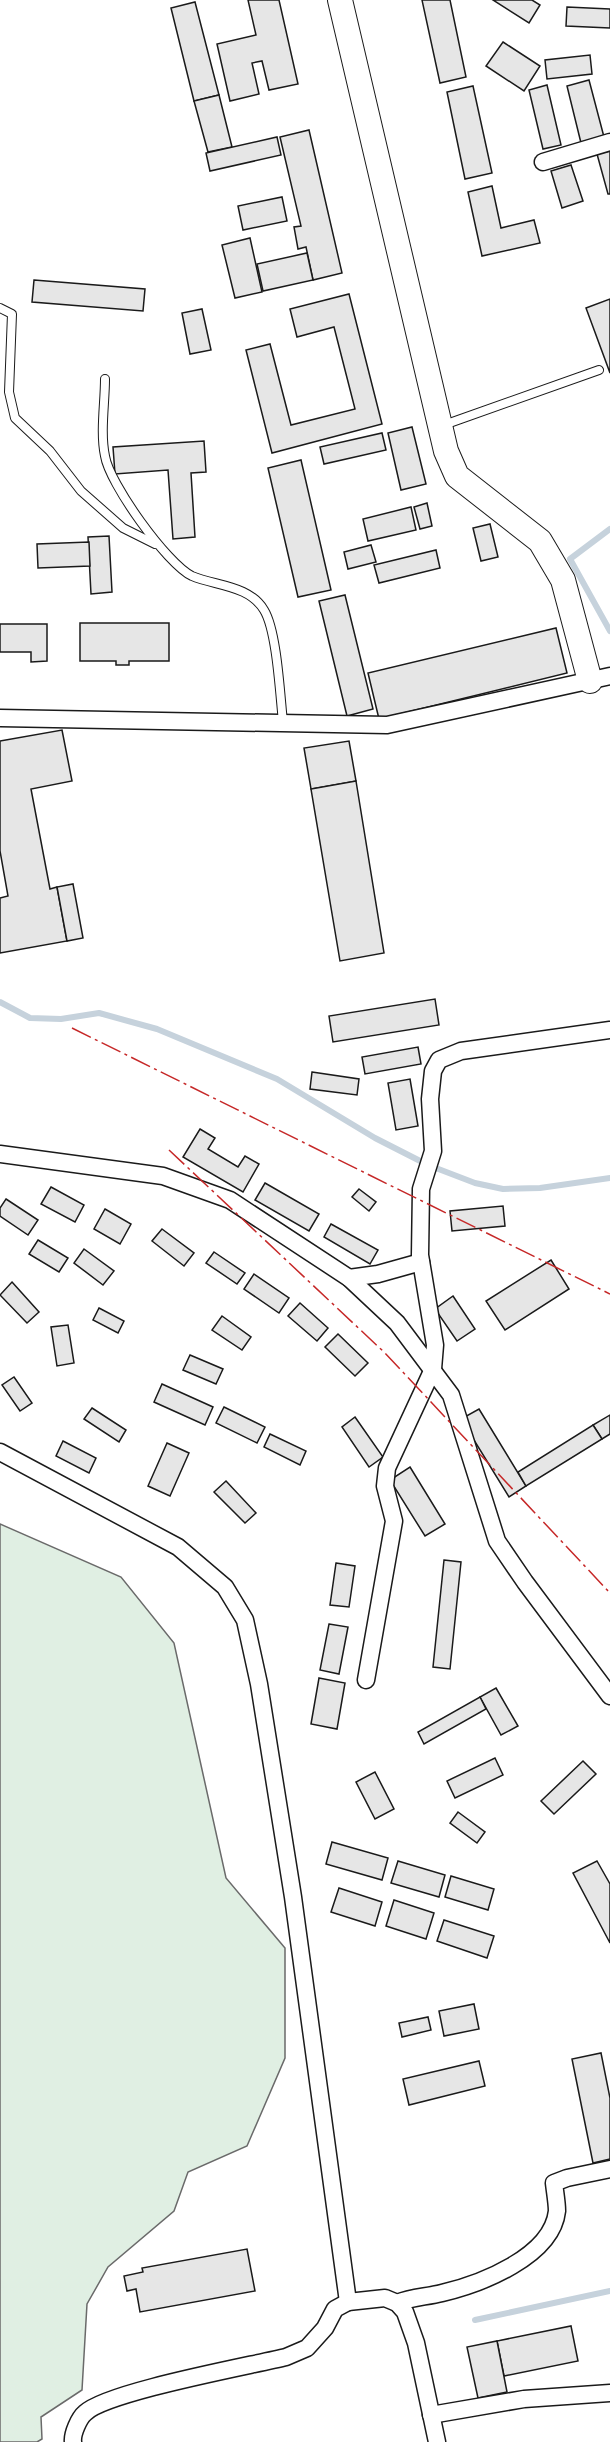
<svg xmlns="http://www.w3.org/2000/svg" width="610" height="2442" font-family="Montserrat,sans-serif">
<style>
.green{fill:#e0efe3;stroke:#6a6a6a;stroke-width:1.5}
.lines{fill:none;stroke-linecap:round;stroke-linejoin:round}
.stream{stroke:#c6d2dc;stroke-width:6}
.building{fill:#e6e6e6;stroke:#1a1a1a;stroke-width:1.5}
.lane-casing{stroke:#1a1a1a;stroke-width:10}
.street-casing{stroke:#1a1a1a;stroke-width:19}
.secondary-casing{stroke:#1a1a1a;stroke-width:26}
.lane{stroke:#fff;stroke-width:8}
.street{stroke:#fff;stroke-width:16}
.secondary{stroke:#fff;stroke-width:24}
.power{stroke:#c62828;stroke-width:1.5;stroke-dasharray:21 4.5 3 4.5;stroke-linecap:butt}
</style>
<rect width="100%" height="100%" fill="#fff"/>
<polygon class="green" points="0,1524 121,1577 174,1643 226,1878 285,1948 285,2058 247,2146 188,2172 174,2211 108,2267 87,2304 82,2390 41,2417 42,2439 37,2442 0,2442"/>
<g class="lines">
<g class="stream">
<polyline points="610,529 570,559 610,631"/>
<polyline points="0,1002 30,1018 61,1019 99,1013 157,1029 277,1079 375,1138 428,1165 475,1183 503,1189 540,1188 610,1178"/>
<polyline points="475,2320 610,2291"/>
</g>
</g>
<g class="building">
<polygon points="248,0 279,0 298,84 269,90 262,61 252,63 259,94 230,101 217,44 256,35"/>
<polygon points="422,0 450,0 466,77 440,83"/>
<polygon points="493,0 532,0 540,5 529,23"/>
<polygon points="195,2 219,95 194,101 171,8"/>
<polygon points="567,7 610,9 610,28 566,26"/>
<polygon points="503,42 540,66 524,91 486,66"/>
<polygon points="590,55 592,74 547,79 545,60"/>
<polygon points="589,80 604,137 581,143 567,86"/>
<polygon points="547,85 561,145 543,149 529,90"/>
<polygon points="473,86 492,173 465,179 447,92"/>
<polygon points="219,95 232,147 208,152 194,101"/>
<polygon points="309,130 342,273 313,280 306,247 298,249 294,227 301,226 280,137"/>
<polygon points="277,137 281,155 210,171 206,153"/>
<polygon points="610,151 610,194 608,194 597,154"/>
<polygon points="571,165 583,201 562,208 551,171"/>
<polygon points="492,186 501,228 534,220 540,243 482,256 468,192"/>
<polygon points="282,197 287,221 243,230 238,206"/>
<polygon points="250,238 262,292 235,298 222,245"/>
<polygon points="307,253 313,280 263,291 257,264"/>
<polygon points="34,280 145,289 143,311 32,302"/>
<polygon points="349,294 382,424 272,453 246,350 270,344 291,425 355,409 334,327 297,337 290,309"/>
<polygon points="610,299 610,373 586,308"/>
<polygon points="202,309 211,350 190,354 182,313"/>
<polygon points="412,427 426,484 401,490 388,433"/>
<polygon points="382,433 386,450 324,464 320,447"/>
<polygon points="204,441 206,472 191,473 195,537 173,539 168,470 115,474 113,447"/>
<polygon points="301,460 331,590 298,597 268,468"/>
<polygon points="427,503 432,526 420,529 414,507"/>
<polygon points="411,507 416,530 368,541 363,519"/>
<polygon points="490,524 498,557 481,561 473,528"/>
<polygon points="109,536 112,592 91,594 88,537"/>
<polygon points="89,542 90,566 38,568 37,544"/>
<polygon points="371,545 376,562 348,569 344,552"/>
<polygon points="436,550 440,568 379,583 374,565"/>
<polygon points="345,595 373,709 347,716 319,601"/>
<polygon points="80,623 169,623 169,661 129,661 129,665 116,665 116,661 80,661"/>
<polygon points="0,624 47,624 47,661 31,662 31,652 0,652"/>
<polygon points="556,628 567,673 379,719 368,673"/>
<polygon points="62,730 72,781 31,789 50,889 57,887 67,941 0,953 0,898 8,896 0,851 0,741"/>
<polygon points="349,741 356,781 311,789 304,748"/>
<polygon points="356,781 384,953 340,961 311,789"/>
<polygon points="73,884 83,938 67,941 57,887"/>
<polygon points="435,999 439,1025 333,1042 329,1016"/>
<polygon points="418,1047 421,1064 365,1074 362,1057"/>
<polygon points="312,1072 359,1079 357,1095 310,1089"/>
<polygon points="410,1079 418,1126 396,1130 388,1083"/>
<polygon points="200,1129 215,1138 208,1149 238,1167 245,1156 259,1164 243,1192 183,1157"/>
<polygon points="265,1183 319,1214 309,1231 255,1200"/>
<polygon points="51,1187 84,1205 75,1222 41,1204"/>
<polygon points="359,1189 376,1202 369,1211 352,1197"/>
<polygon points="6,1199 38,1220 28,1235 0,1216 0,1208"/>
<polygon points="503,1206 505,1226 452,1231 450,1211"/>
<polygon points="105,1209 131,1224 120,1244 94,1229"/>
<polygon points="331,1224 378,1250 370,1264 324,1237"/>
<polygon points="162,1229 194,1253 184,1266 152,1241"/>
<polygon points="38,1240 68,1258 59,1272 29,1254"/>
<polygon points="84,1249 114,1271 103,1285 74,1263"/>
<polygon points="214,1252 245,1273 237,1284 206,1263"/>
<polygon points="551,1260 569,1289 505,1330 486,1301"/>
<polygon points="254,1274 289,1298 279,1313 244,1289"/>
<polygon points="12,1282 39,1312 27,1323 0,1295"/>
<polygon points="453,1296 475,1329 457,1341 435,1309"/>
<polygon points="300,1303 328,1328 317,1341 288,1316"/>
<polygon points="99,1308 124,1321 118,1333 93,1320"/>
<polygon points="222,1316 251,1337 242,1350 212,1330"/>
<polygon points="68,1325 74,1363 57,1366 51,1327"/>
<polygon points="338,1334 368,1363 355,1376 325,1347"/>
<polygon points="190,1355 223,1369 216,1384 183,1370"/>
<polygon points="14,1377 32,1403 20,1411 2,1385"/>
<polygon points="162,1384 213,1407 205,1425 154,1402"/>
<polygon points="224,1407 265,1427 257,1443 216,1423"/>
<polygon points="92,1408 126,1430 119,1442 84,1419"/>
<polygon points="479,1409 526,1486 509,1497 461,1419"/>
<polygon points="610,1415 610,1434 602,1439 593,1425"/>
<polygon points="355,1417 383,1457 369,1467 342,1427"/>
<polygon points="593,1425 602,1439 526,1486 518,1472"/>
<polygon points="270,1434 306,1451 300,1465 264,1447"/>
<polygon points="63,1441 96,1458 89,1473 56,1456"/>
<polygon points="167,1443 189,1453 170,1496 148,1486"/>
<polygon points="410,1467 445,1524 425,1536 390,1480"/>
<polygon points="226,1481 256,1513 245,1523 214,1492"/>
<polygon points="444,1560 461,1562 450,1669 433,1667"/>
<polygon points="336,1563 355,1566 349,1607 330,1605"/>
<polygon points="329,1624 348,1627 339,1674 320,1670"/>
<polygon points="319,1678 345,1683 337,1729 311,1724"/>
<polygon points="496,1688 518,1726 501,1735 480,1697"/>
<polygon points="480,1697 486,1709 424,1744 418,1732"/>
<polygon points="495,1758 503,1775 455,1798 447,1781"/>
<polygon points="583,1761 596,1774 554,1814 541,1801"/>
<polygon points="375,1772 394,1809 375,1819 356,1782"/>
<polygon points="458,1812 485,1832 477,1843 450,1823"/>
<polygon points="332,1842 388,1858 382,1880 326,1864"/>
<polygon points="398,1861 445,1875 439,1897 391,1883"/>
<polygon points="597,1861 610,1884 610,1943 573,1873"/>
<polygon points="451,1876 494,1889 488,1910 445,1897"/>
<polygon points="339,1888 382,1902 375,1926 331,1912"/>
<polygon points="394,1900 434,1913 426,1939 386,1926"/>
<polygon points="444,1920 494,1936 487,1958 437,1941"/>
<polygon points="474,2004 479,2029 444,2036 439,2011"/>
<polygon points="428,2017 431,2030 402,2037 399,2023"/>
<polygon points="601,2053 610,2098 610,2159 593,2163 572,2059"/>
<polygon points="479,2061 485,2086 409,2105 403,2079"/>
<polygon points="247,2249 255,2291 140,2312 136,2289 127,2291 124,2276 143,2272 142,2268"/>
<polygon points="571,2326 578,2361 504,2376 497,2341"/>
<polygon points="497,2341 507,2392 478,2398 467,2347"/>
</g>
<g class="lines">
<g class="lane-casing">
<g id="lane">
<polyline points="0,308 12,314 9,392 15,418 50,451 81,491 123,528 155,544"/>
<path d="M105,379C105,403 100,432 105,456C109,483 167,564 192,576C216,586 249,585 264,610C277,631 280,695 283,722"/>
<polyline points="441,426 599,370"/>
</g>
</g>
<g class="street-casing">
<g id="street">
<polyline points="543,162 610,142"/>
<polyline points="0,718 387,725 610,676"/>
<polyline points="0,1154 163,1176 230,1200 349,1278 397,1323 451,1395 497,1541 525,1582 610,1696"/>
<polyline points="349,1278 378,1274 421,1262"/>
<polyline points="0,1452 178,1547 225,1587 245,1620 259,1684 293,1897 348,2302 385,2298 397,2303 405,2312 416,2343 437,2442"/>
<polyline points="366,1680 394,1521 385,1486 387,1468 433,1369 435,1345 420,1255 421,1189 433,1151 430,1099 433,1071 439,1060 461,1051 610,1030"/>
<path d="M397,2303C412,2297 426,2297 442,2293C480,2284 552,2257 557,2211C557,2203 555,2192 554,2183L567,2178L610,2169"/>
<polyline points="431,2415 524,2399 610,2393"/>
<path d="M73,2442C72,2434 79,2418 85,2413C106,2392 249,2366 286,2357L307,2348L325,2328L335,2309L348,2302"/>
</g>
</g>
<g class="secondary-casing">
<polyline id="secondary" points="340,0 446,451 457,476 540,541 563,580 590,681"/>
</g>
<use href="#lane" class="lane"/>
<use href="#street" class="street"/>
<use href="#secondary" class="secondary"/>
<g class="power">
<polyline points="72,1028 610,1294"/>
<polyline points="169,1150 385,1353 610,1593"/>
</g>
</g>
</svg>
